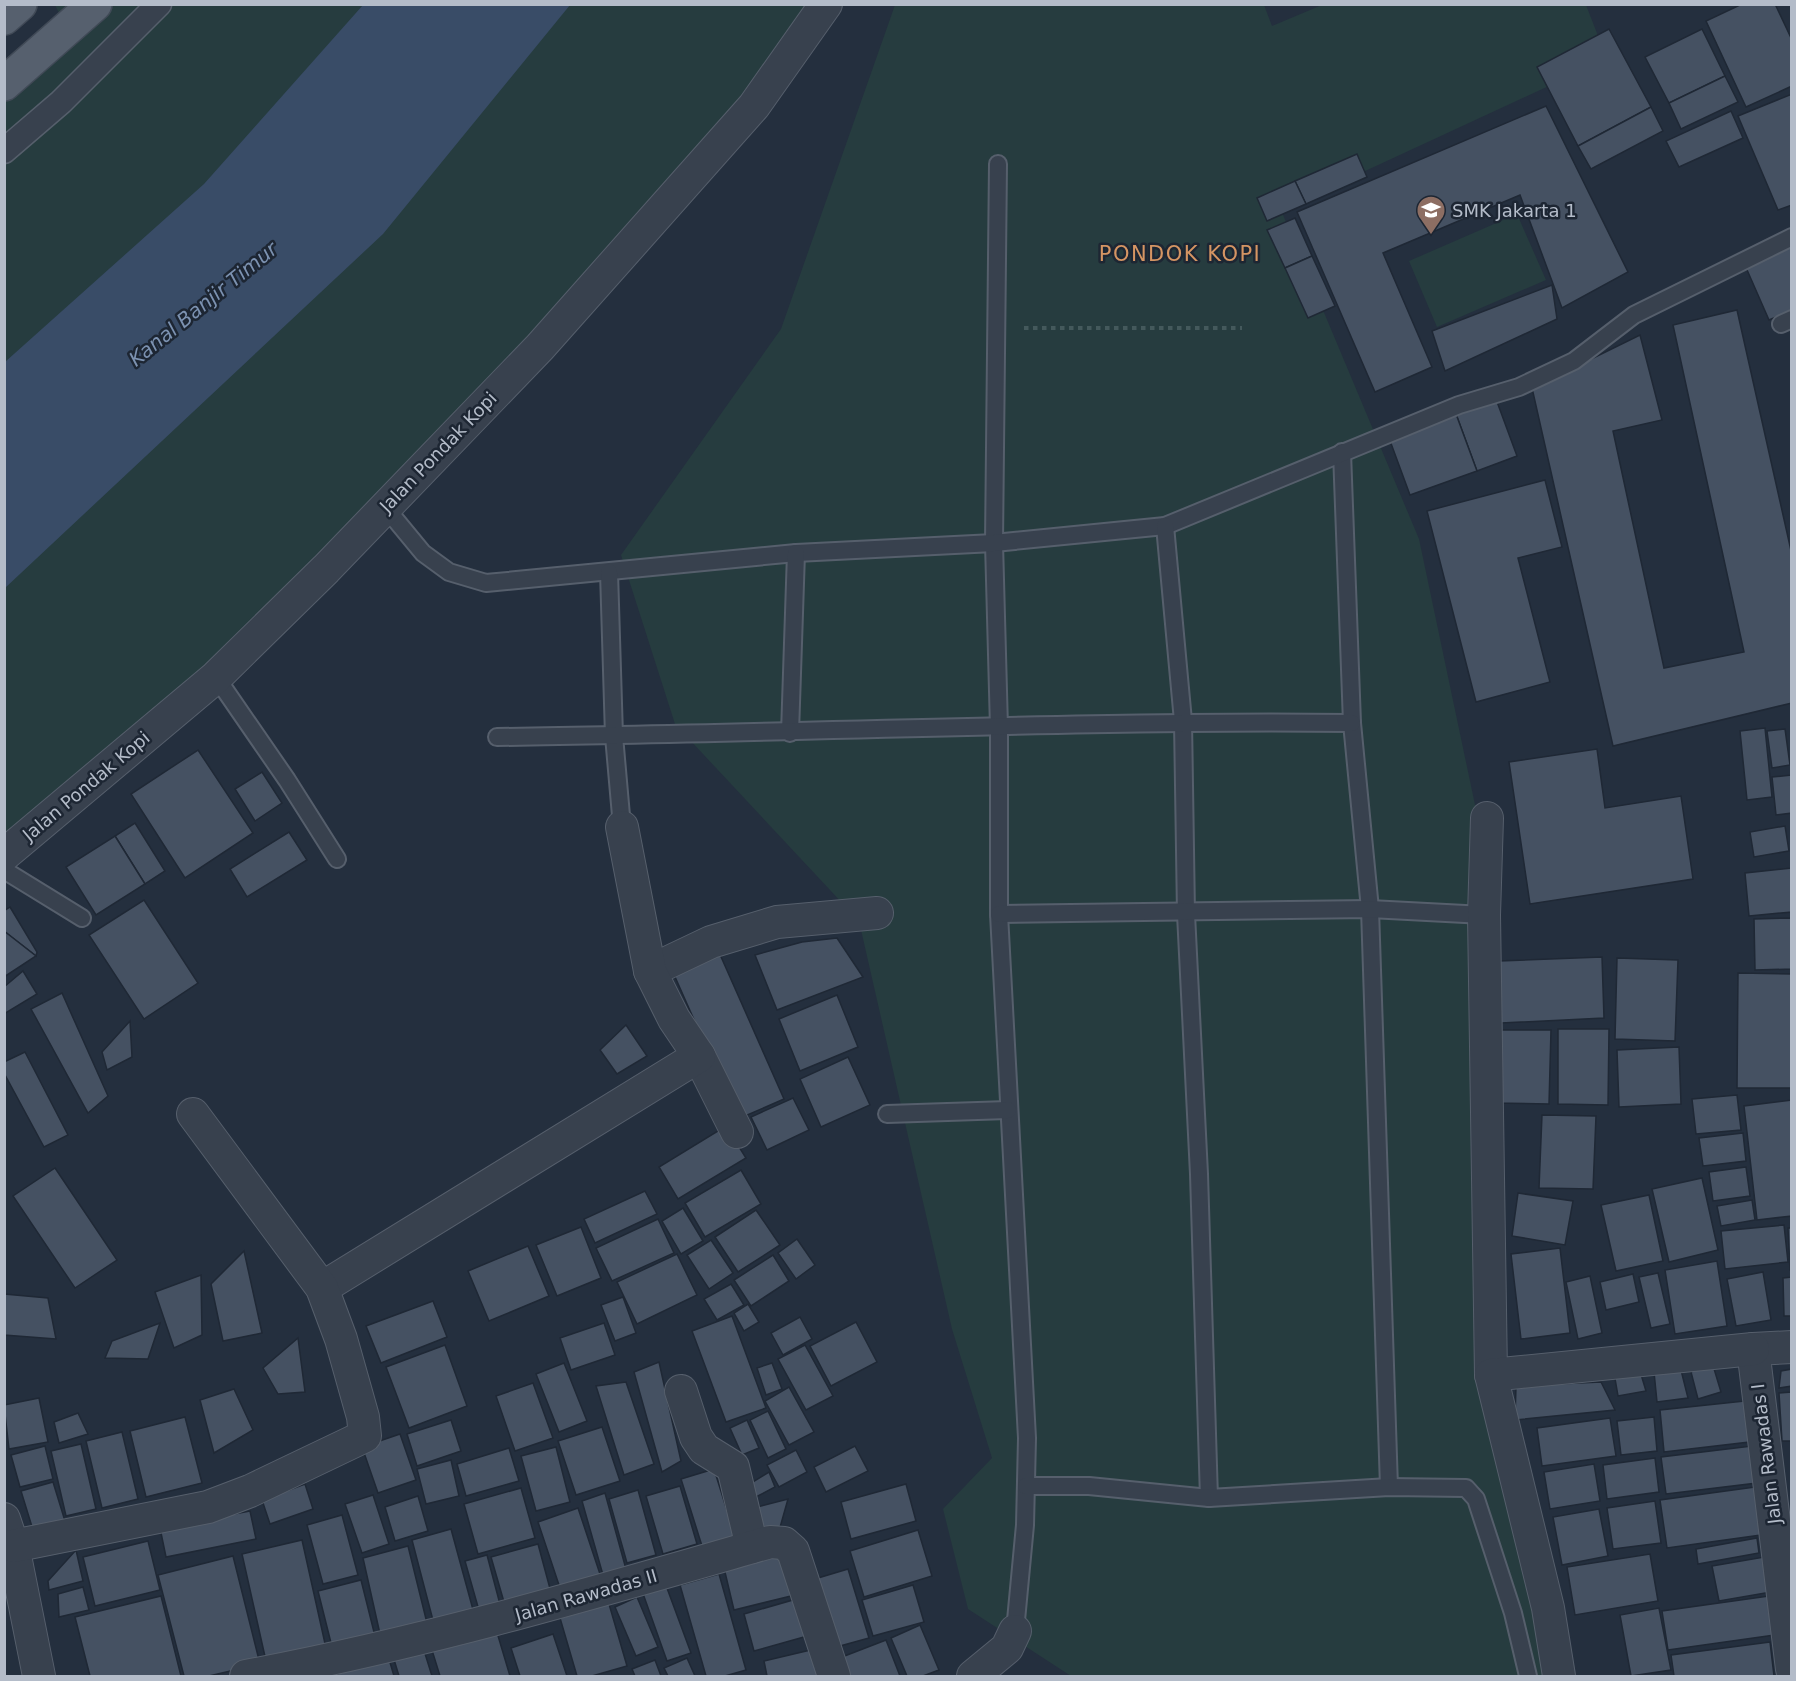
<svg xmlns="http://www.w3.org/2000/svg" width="1796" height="1681" font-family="'DejaVu Sans',sans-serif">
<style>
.green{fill:#263c3f}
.water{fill:#394c67}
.building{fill:#455162;stroke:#1f2835;stroke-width:1.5}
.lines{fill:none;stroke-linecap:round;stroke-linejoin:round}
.service-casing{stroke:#565f6c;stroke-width:20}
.pedestrian-casing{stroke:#565f6c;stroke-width:27}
.minor-casing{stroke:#565f6c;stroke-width:34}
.primary-casing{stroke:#414a57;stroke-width:36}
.path{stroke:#44595c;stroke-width:4;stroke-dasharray:4.5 4.5;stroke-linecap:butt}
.service{stroke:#38414e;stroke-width:16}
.pedestrian{stroke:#38414e;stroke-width:24}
.minor{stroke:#38414e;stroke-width:32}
.primary{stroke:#56606e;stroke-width:33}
.labels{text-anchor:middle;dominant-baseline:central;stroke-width:5;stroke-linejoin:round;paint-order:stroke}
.poi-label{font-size:18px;fill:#b4bcc9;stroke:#1d2633;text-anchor:start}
.street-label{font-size:18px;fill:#b4bcc9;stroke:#1d2633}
.water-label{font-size:20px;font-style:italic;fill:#7c92b1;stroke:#1d2633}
.quarter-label{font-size:21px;letter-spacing:1.5px;fill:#d59563;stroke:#1d2633}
</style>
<rect width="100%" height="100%" fill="#242f3e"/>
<g class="green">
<polygon points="55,5 826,5 385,507 5,855 5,84 68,31"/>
<polygon points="895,5 1264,5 1272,26 1322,5 1586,5 1607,59 1281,210 1419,539 1490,876 1475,1357 1555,1676 1071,1676 968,1609 943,1509 992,1458 952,1329 859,921 675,724 621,555 781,329"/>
<polygon points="1517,214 1546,280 1437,327 1409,261"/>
</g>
<polygon class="water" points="363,5 570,5 383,234 5,588 5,362 204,184"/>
<g class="building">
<polygon points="1742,4 1775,4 1792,40 1792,86 1746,107 1706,21"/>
<polygon points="1609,29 1651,107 1578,146 1537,67"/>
<polygon points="1702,29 1725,76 1669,103 1645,57"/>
<polygon points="1725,76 1738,102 1681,129 1669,103"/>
<polygon points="1792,94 1792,205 1778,210 1738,116"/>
<polygon points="1546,106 1628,272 1562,308 1520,195 1383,253 1432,367 1375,392 1297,212"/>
<polygon points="1651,107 1663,131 1591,169 1578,146"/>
<polygon points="1731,111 1743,138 1679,167 1666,141"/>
<polygon points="1357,154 1367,177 1306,204 1295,181"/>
<polygon points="1295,181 1306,204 1267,221 1257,198"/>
<polygon points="1295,218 1312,256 1285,268 1267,230"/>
<polygon points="1792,243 1792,310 1769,320 1744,263"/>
<polygon points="1312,256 1335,306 1308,318 1285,268"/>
<polygon points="1552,285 1557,319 1445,371 1432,331"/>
<polygon points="1737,310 1792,555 1792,703 1613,746 1532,388 1640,335 1662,420 1613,431 1664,668 1744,652 1673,325"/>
<polygon points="1496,399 1517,456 1477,471 1456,414"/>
<polygon points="1456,414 1477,471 1410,495 1389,438"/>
<polygon points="1545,480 1562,547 1518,558 1550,682 1476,702 1427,511"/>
<polygon points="1765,728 1772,797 1747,800 1740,731"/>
<polygon points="1785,729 1790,765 1772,768 1767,731"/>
<polygon points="1597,749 1605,808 1681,796 1693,879 1530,904 1509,762"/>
<polygon points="198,750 253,833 185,878 131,794"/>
<polygon points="262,772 282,803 255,821 235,789"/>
<polygon points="1792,775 1792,813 1776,815 1772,777"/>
<polygon points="135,823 165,871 145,884 115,836"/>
<polygon points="1785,826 1789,851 1754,857 1750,832"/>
<polygon points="289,832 307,860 247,897 230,869"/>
<polygon points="115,836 145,884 96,915 66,867"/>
<polygon points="1792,868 1792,912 1749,916 1745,873"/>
<polygon points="144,900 198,983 144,1019 89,935"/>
<polygon points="10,907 37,952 36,956 4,931 4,911"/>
<polygon points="1792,918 1792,969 1755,970 1754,919"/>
<polygon points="4,931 36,956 4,977"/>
<polygon points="837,938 863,977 777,1010 755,955 802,942"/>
<polygon points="718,950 784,1099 738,1119 672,970"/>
<polygon points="1602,957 1604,1018 1501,1023 1499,961"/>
<polygon points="1617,958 1678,960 1675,1041 1615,1039"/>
<polygon points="23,971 37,994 4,1014 4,987"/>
<polygon points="1738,973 1792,974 1792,1088 1737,1088"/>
<polygon points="62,993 108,1096 88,1113 31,1009"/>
<polygon points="837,995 858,1047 800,1071 779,1019"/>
<polygon points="130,1021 132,1057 107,1070 102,1052"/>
<polygon points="626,1025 647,1056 617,1074 600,1050"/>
<polygon points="1558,1029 1609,1029 1608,1105 1558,1104"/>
<polygon points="1493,1030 1551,1030 1549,1104 1491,1103"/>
<polygon points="1679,1047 1681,1104 1619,1107 1617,1050"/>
<polygon points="25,1052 68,1135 44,1147 4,1073 4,1062"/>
<polygon points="848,1057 870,1105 821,1127 800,1079"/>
<polygon points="1737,1095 1741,1130 1696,1134 1692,1099"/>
<polygon points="793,1098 809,1130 767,1150 751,1117"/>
<polygon points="1792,1100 1792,1216 1757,1220 1744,1106"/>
<polygon points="1542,1115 1596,1116 1593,1189 1539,1188"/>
<polygon points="726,1126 746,1158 678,1199 659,1167"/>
<polygon points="1743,1133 1746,1161 1703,1166 1699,1138"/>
<polygon points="1746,1167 1750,1196 1713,1201 1709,1172"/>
<polygon points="55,1168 117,1260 75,1288 13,1196"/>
<polygon points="741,1170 761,1204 705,1237 685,1203"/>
<polygon points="1702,1178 1718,1250 1669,1262 1652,1189"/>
<polygon points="645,1191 657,1214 595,1243 584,1219"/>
<polygon points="1518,1193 1573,1201 1565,1245 1512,1236"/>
<polygon points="1649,1195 1663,1261 1616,1271 1601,1205"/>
<polygon points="1752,1200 1755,1220 1721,1226 1717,1206"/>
<polygon points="683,1208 703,1241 681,1254 662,1221"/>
<polygon points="756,1210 780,1245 738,1272 715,1237"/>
<polygon points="658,1219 674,1253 612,1281 596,1248"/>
<polygon points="1784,1225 1788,1262 1725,1269 1721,1231"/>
<polygon points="581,1227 601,1278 557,1296 536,1245"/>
<polygon points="1788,1228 1792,1228 1792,1270 1790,1270"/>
<polygon points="797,1239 815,1265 796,1279 778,1253"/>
<polygon points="711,1240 733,1273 709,1289 687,1255"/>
<polygon points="528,1246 549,1296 489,1321 468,1271"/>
<polygon points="1560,1248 1570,1333 1521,1339 1511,1254"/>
<polygon points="244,1251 262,1333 223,1341 211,1284"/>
<polygon points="677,1254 697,1295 637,1324 617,1282"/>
<polygon points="773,1255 789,1281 751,1306 734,1280"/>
<polygon points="1717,1261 1727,1326 1675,1334 1665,1270"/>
<polygon points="1763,1272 1771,1320 1736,1326 1727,1279"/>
<polygon points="1658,1273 1670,1324 1651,1328 1639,1277"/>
<polygon points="1633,1274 1639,1302 1606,1310 1600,1282"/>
<polygon points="201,1275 202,1335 174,1348 155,1292"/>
<polygon points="1590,1276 1602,1333 1578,1339 1566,1282"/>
<polygon points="1792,1277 1792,1316 1784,1316 1783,1278"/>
<polygon points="731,1284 744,1305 717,1320 704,1299"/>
<polygon points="4,1294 48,1298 56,1339 4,1335"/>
<polygon points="623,1297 636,1333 615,1341 601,1305"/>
<polygon points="433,1301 447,1337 381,1363 366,1326"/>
<polygon points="748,1304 759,1322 744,1331 734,1313"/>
<polygon points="732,1316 766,1408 726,1422 692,1331"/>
<polygon points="800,1317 812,1339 783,1355 771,1333"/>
<polygon points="856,1322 877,1362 831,1386 810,1346"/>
<polygon points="160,1323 148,1359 105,1358 112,1341"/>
<polygon points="604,1323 615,1355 571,1370 560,1338"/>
<polygon points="298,1338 305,1392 278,1394 263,1368"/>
<polygon points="445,1345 467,1406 409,1428 386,1367"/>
<polygon points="805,1345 833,1396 806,1410 778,1359"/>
<polygon points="659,1362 681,1461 662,1472 634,1372"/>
<polygon points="1712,1362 1721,1392 1698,1399 1691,1372"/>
<polygon points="564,1363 587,1421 559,1432 536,1374"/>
<polygon points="772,1363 782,1389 766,1395 757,1368"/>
<polygon points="1792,1369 1792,1386 1779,1388 1781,1371"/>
<polygon points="1681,1370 1688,1398 1657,1402 1654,1372"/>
<polygon points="1640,1371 1646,1391 1618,1396 1614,1373"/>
<polygon points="626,1382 654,1464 624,1475 596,1386"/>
<polygon points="1601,1382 1615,1410 1515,1420 1516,1386"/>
<polygon points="533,1383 553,1438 515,1451 496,1396"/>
<polygon points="789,1387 814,1432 789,1445 765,1401"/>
<polygon points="234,1389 253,1430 214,1453 200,1400"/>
<polygon points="1792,1392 1792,1441 1782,1441 1779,1393"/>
<polygon points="39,1398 48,1442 9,1449 4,1405"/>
<polygon points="1754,1400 1758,1441 1664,1452 1660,1410"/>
<polygon points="768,1411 786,1449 768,1458 750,1420"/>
<polygon points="78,1413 88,1434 59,1443 54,1422"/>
<polygon points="185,1417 202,1483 146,1497 130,1431"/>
<polygon points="1654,1417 1657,1451 1621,1455 1617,1421"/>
<polygon points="1610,1418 1616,1456 1542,1466 1537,1428"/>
<polygon points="451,1420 461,1451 417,1466 407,1434"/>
<polygon points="747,1420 759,1448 742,1455 730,1428"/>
<polygon points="602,1427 620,1481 576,1495 558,1441"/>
<polygon points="122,1432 138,1499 102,1508 86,1441"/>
<polygon points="400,1434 416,1480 378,1493 362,1447"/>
<polygon points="81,1444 96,1509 66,1516 51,1451"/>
<polygon points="45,1446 53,1479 20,1487 11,1455"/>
<polygon points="855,1446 868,1471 826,1492 814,1467"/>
<polygon points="1752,1446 1757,1483 1666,1494 1661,1457"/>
<polygon points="556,1447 570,1502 536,1511 521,1456"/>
<polygon points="509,1448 519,1481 466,1496 457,1464"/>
<polygon points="796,1450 807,1472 779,1487 767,1465"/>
<polygon points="1655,1458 1659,1492 1607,1499 1603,1465"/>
<polygon points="451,1460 459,1496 426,1504 417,1469"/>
<polygon points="1594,1464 1600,1501 1550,1509 1544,1472"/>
<polygon points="714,1469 735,1536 702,1546 681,1479"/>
<polygon points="769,1472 775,1487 754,1498 751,1483"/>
<polygon points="53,1482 65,1521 33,1530 21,1491"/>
<polygon points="305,1484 313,1509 270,1524 262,1500"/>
<polygon points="906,1484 916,1521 851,1539 841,1502"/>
<polygon points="680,1486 697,1544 663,1554 646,1496"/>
<polygon points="1755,1487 1761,1535 1667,1548 1660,1500"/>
<polygon points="521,1488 535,1538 478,1554 464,1504"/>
<polygon points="638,1490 656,1555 627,1563 609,1499"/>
<polygon points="605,1493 626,1569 603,1575 582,1501"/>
<polygon points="373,1495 389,1544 362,1553 345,1504"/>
<polygon points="418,1496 428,1531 395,1541 385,1507"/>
<polygon points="788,1499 779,1531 764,1537 757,1507"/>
<polygon points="1655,1501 1661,1543 1613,1549 1607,1508"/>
<polygon points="578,1508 602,1580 562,1594 538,1522"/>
<polygon points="1599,1509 1608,1556 1562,1565 1553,1517"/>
<polygon points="250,1511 256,1539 166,1557 160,1528"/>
<polygon points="342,1515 358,1575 323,1584 307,1525"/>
<polygon points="451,1529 475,1617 435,1628 412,1540"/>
<polygon points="918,1530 932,1576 864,1597 850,1551"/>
<polygon points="1757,1538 1759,1553 1698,1564 1696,1549"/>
<polygon points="302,1540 326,1648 266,1661 242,1554"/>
<polygon points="148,1541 160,1590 95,1606 83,1557"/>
<polygon points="538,1544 552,1596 506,1609 491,1557"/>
<polygon points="408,1546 427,1623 380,1634 363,1558"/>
<polygon points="76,1550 83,1581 49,1590 48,1581"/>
<polygon points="1650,1554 1658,1601 1575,1615 1567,1567"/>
<polygon points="487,1555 501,1608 480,1614 465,1561"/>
<polygon points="781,1555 791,1596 734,1610 724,1568"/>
<polygon points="233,1556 260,1664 209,1676 184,1676 158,1575"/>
<polygon points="1770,1556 1777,1591 1719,1601 1712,1566"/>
<polygon points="848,1569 869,1638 840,1646 818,1578"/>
<polygon points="719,1574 746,1670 725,1676 706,1676 680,1585"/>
<polygon points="361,1580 376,1640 333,1651 318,1591"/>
<polygon points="664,1580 691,1653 667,1661 641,1588"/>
<polygon points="913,1585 924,1622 873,1636 862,1600"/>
<polygon points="83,1587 89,1610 59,1617 58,1594"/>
<polygon points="1776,1595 1781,1634 1668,1650 1662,1611"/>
<polygon points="161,1596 181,1676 90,1676 75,1617"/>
<polygon points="637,1597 658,1647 636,1656 615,1607"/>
<polygon points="800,1598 811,1635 754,1651 744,1614"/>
<polygon points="609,1604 627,1666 592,1676 577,1676 560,1618"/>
<polygon points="1659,1608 1671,1670 1631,1676 1620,1615"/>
<polygon points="920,1625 939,1670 923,1676 907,1676 891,1638"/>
<polygon points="496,1629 510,1676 440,1676 431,1647"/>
<polygon points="553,1634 567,1676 520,1676 511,1648"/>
<polygon points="886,1640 900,1676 849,1676 842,1657"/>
<polygon points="1770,1642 1774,1676 1674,1676 1671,1655"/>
<polygon points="422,1644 432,1676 399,1676 392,1653"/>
<polygon points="819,1648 825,1676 767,1676 764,1661"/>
<polygon points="687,1658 695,1676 668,1676 664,1668"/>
<polygon points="389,1659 394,1676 338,1676 337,1674"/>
<polygon points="655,1660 661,1676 635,1676 632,1669"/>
</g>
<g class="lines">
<g class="service-casing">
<g id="service">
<polyline points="998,164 994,543 999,728 999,914 1027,1438 1025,1525 1015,1631"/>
<polyline points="1781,324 1792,319"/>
<polyline points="1342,452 1352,723 1370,909 1389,1487"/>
<polyline points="385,507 423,553 449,572 486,583 796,553 994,543 1165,526 1459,405 1519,387 1574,361 1634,315 1792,237"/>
<polyline points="1165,526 1183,721 1186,914 1199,1174 1209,1498"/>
<polyline points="609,572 614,736 622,827"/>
<polyline points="216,677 287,780 337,859"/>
<polyline points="790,733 796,553"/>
<path d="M497,737C782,734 1067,720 1352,723"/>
<polyline points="4,870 82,918"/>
<polyline points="999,914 1370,909 1484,915"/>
<polyline points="887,1114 1008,1110"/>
<polyline points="1026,1486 1089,1486 1209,1498 1389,1487 1466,1488 1476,1499 1513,1613 1528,1676"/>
</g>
</g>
<g class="pedestrian-casing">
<polyline id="pedestrian" points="4,151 61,102 159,4"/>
</g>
<g class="minor-casing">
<g id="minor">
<polyline points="1487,818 1484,915 1491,1375"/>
<polyline points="4,855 216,677 326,569 540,347 754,106 826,4"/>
<polyline points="650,971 711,942 777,922 877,913"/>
<polyline points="699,1056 737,1132"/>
<polyline points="322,1288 699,1056 674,1019 650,971 622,827"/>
<polyline points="1792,1347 1753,1349 1792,1669"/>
<polyline points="681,1391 696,1437 704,1449 733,1467 752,1547"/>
<polyline points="4,1519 13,1546 39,1676"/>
<polyline points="13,1546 208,1507 250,1491 365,1436 363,1417 341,1339 322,1288 193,1114"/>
<path d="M246,1676C424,1643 596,1592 770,1542L784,1543L793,1551L834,1676"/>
<polyline points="973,1676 1007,1648 1015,1631"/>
<polyline points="1559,1676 1548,1608 1491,1375 1753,1349"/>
</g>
</g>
<g class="primary-casing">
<g id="primary">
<polyline points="4,18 20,4"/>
<polyline points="4,84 95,4"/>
</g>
</g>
<polyline class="path" points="1024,328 1242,328"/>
<use href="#service" class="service"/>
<use href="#pedestrian" class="pedestrian"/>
<use href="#minor" class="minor"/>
<use href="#primary" class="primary"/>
</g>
<defs>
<g id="school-pin" transform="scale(1.5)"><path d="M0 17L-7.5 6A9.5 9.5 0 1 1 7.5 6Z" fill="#8d6e63" stroke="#1d2633"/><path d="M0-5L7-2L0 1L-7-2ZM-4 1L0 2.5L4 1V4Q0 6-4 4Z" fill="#fff"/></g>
</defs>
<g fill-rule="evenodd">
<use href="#school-pin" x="1431" y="210"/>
</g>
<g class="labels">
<g class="poi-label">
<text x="1452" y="210">SMK Jakarta 1</text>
</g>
<g class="street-label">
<text transform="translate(438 452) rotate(-46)">Jalan Pondak Kopi</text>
<text transform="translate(86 786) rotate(-40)">Jalan Pondak Kopi</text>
<text transform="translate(1766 1454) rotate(-97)">Jalan Rawadas I</text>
<text transform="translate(586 1595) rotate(-16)">Jalan Rawadas II</text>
</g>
<g class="water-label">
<text transform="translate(203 304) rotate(-39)">Kanal Banjir Timur</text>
</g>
<g class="quarter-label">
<text x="1180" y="254">PONDOK KOPI</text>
</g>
</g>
<rect width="1796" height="1681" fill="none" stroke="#b4bcc9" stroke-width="12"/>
</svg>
